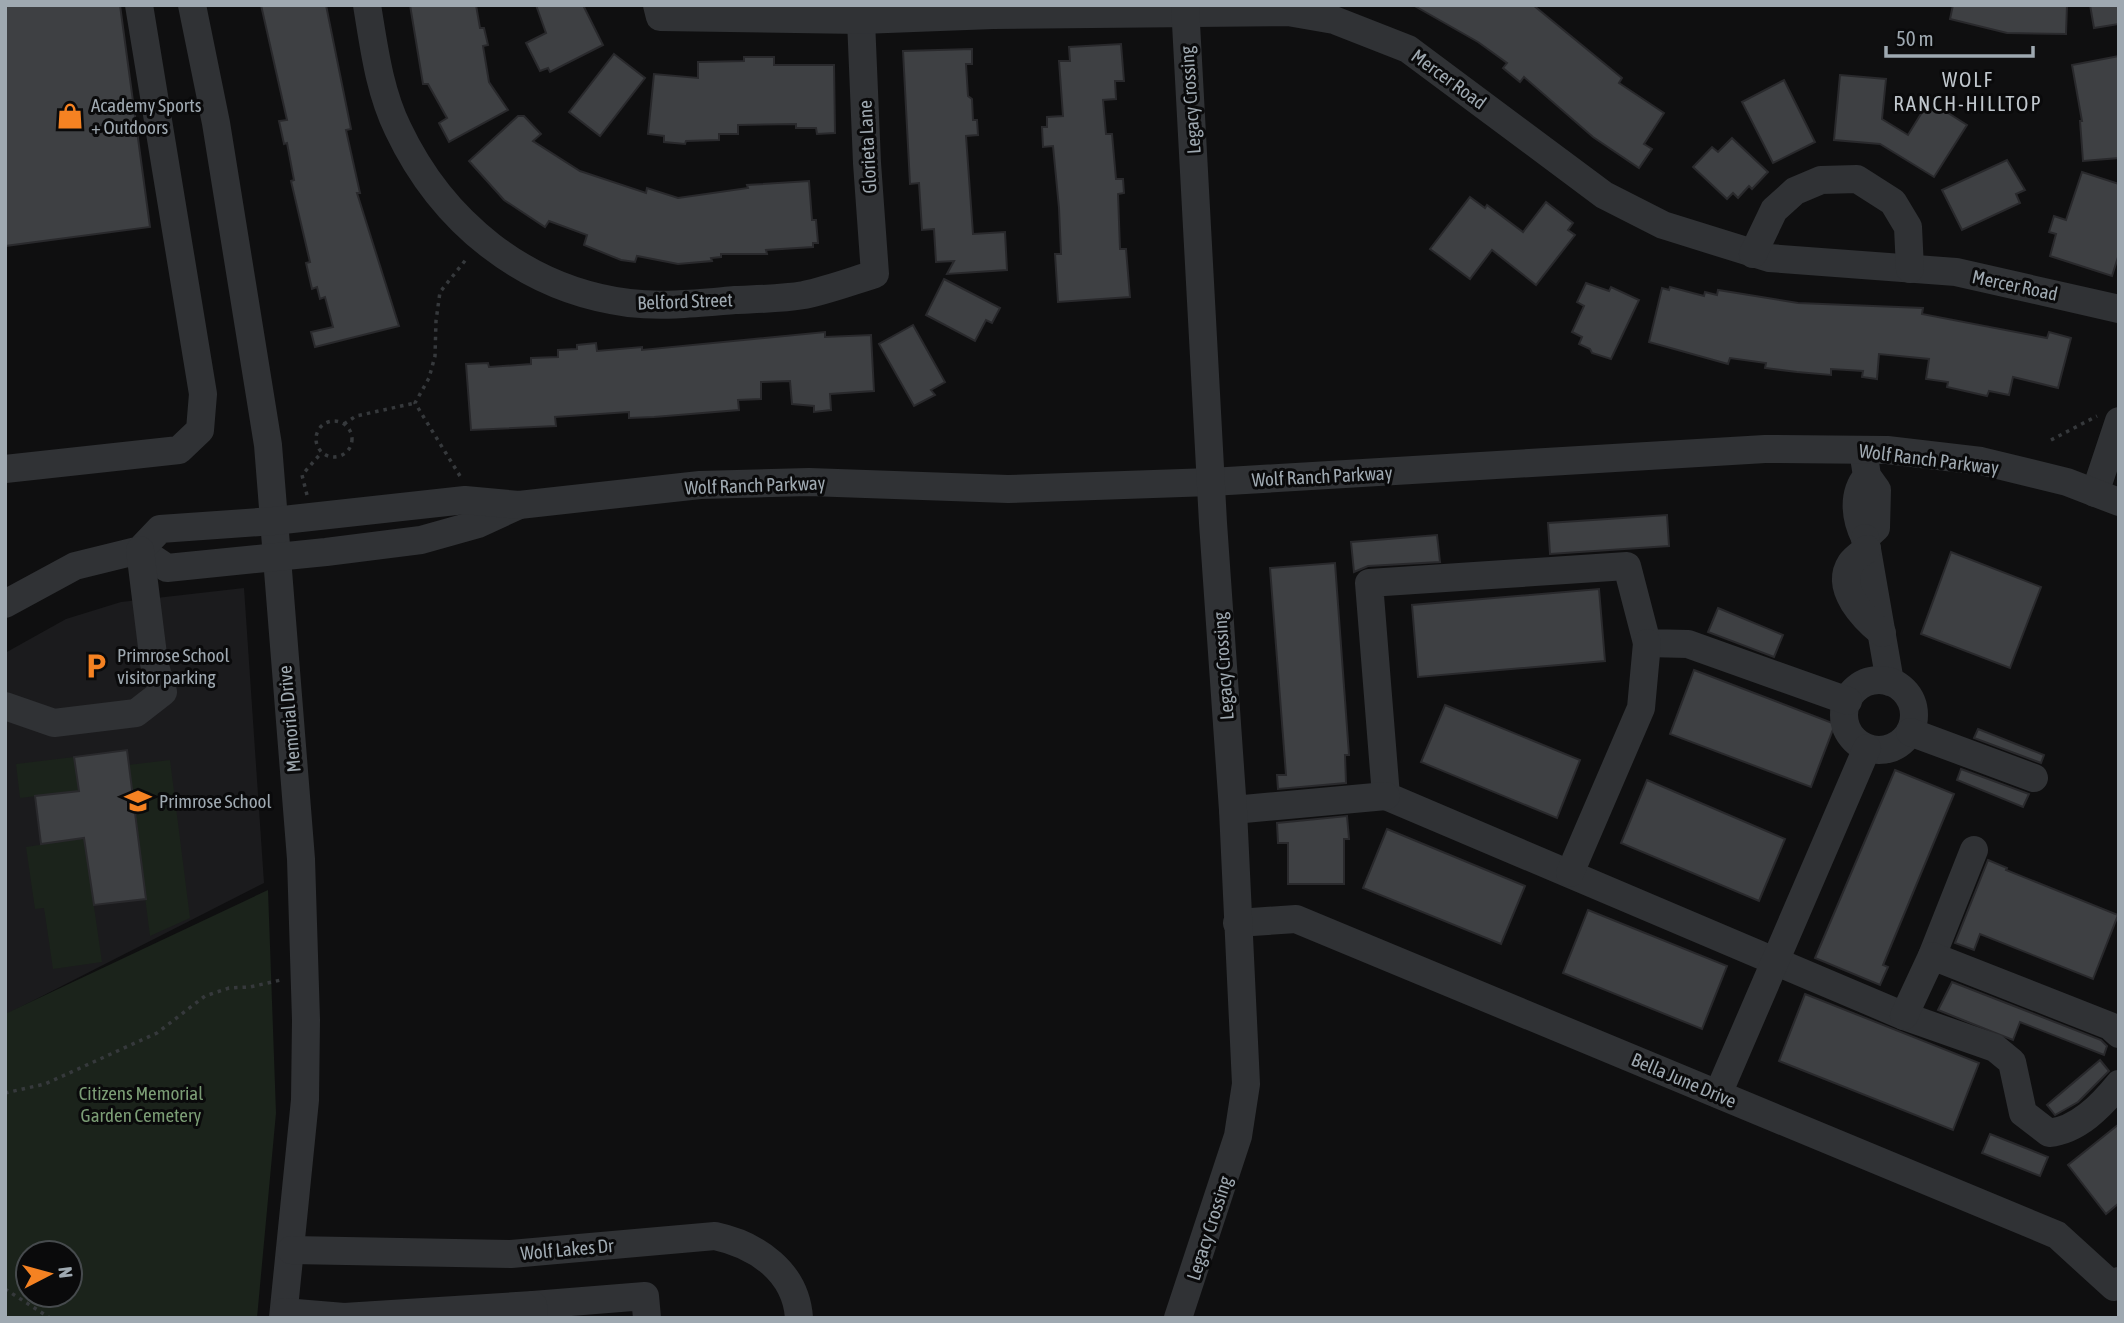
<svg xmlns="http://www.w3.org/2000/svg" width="2124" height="1323" font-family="'Asap Condensed',sans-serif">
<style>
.built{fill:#1b1b1d}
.green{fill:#1b231b;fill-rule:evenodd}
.building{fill:#3e4043;stroke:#29292c;stroke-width:2}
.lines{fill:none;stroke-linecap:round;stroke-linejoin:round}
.path{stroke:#36393c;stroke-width:3.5;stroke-dasharray:3.5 5;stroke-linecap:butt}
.minor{stroke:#303235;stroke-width:28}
.labels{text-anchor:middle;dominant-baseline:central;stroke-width:6;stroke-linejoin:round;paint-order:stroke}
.street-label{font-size:19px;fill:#9fa9b1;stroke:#0a0a0b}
.poi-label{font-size:19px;fill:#9fa9b1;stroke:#0a0a0b;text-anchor:start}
.park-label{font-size:19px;fill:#7b9d75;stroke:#0a0a0b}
.neighbourhood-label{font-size:21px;letter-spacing:2px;fill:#c0c7cd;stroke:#0a0a0b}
</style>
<rect width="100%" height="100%" fill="#0f0f10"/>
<polygon class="built" points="244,588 264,883 5,1015 5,653 66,619 121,602"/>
<g class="green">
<polygon points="74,757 79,791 20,798 16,764"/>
<polygon points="170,760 190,918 150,936 128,765"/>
<polygon points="84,838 102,962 53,969 44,908 35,909 26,847"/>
<path d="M268,890L276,1113L257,1318H5V1014ZM28,1253H70V1295H28Z"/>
</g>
<g class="building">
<polygon points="5,5 120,5 150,227 5,246"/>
<polygon points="261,5 326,5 351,129 346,130 360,193 357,193 399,326 315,347 311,332 333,327 325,297 320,299 317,287 312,289 306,263 310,262 291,181 294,180 287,143 284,144 279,121 287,120"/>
<polygon points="410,5 476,5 480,28 484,28 488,45 483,46 489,82 508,110 449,142 439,123 447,118 428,84 423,84"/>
<polygon points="536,5 583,5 603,45 550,72 548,68 540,71 526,43 546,33"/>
<polygon points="1413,5 1533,5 1622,78 1619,83 1664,113 1644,144 1652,149 1639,168 1593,137 1524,77 1520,82 1503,68 1507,63 1478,42"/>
<polygon points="1953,5 2067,5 2066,34 2007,33 1950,19"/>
<polygon points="2090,5 2119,5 2119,24 2094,28"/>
<polygon points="1121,44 1124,81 1115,81 1116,99 1103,100 1106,134 1112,134 1116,179 1123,179 1124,193 1118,194 1120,249 1126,249 1130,297 1058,302 1055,254 1061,254 1059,208 1053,146 1043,147 1042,127 1047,127 1047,117 1063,116 1059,61 1070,61 1069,47"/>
<polygon points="972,49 972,64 966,64 968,96 972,99 973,120 977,120 978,135 966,136 973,234 1005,232 1007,270 947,274 954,261 936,262 934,229 922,230 919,183 910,184 903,51"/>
<polygon points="614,54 645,78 600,136 569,112"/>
<polygon points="2119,56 2119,158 2083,161 2080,121 2082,121 2072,65"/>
<polygon points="744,57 774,57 774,65 834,65 835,133 817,134 816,128 796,128 796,124 738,125 738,134 719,134 719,140 686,141 685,144 664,142 664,136 648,134 654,74 698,78 698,62 744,61"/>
<polygon points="1840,75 1886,79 1882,119 1908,135 1929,101 1967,125 1934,177 1880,144 1834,140"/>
<polygon points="1784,80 1815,142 1773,163 1742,102"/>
<polygon points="518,116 524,116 541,134 533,141 580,171 646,193 647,188 678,198 748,188 747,185 809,181 812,220 816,220 818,243 813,243 813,247 766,250 767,254 721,254 721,257 711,258 712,261 678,264 637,256 635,262 621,260 584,245 587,235 549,221 545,227 504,200 469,161"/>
<polygon points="1732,138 1768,172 1752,189 1749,186 1738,198 1733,193 1727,199 1693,167 1712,147 1718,152"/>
<polygon points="2007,160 2025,190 2016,194 2020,203 1962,230 1942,190"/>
<polygon points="2082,172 2119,184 2119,254 2112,276 2050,256 2056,234 2049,232 2054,216 2066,220"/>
<polygon points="1470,197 1485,208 1487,205 1523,232 1546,202 1573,223 1568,230 1575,235 1536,285 1492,250 1470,279 1430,249"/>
<polygon points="944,279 1000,308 992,323 986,320 975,341 926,315"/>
<polygon points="1586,283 1609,291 1611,287 1639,300 1611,359 1592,353 1590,349 1579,344 1582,337 1572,332 1584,306 1577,302"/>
<polygon points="1670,287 1704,296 1705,292 1717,295 1718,290 1798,303 1923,308 1922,314 2047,338 2049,332 2071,338 2058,388 2013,377 2009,395 1989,391 1987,396 1947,387 1948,382 1926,379 1929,359 1879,354 1877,379 1862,377 1863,371 1831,369 1831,375 1797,372 1765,368 1766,363 1730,358 1728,364 1649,342 1662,288 1669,290"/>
<polygon points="913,325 945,382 931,390 935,395 914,406 879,344"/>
<polygon points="825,332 825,337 871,335 874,391 830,394 831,410 814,412 814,406 792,404 790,381 761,382 761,399 738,400 739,410 654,417 629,418 629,412 555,417 556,426 471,430 466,364 488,363 489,367 531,364 531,358 558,357 558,350 577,349 577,345 596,343 597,351 642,347 642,350"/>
<polygon points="1667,515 1669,546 1550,554 1548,523"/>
<polygon points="1437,535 1440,562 1368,566 1354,572 1351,542"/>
<polygon points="1951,552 2041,587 2010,668 1921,634"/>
<polygon points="1335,563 1349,755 1345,755 1346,783 1278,789 1277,775 1286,775 1270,568"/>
<polygon points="1599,589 1605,661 1418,677 1412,605"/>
<polygon points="1718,608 1783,635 1774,657 1708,632"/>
<polygon points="1694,670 1835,724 1811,787 1670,734"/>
<polygon points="1445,705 1580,760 1557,818 1421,762"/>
<polygon points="1978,729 2044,755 2041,763 1974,738"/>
<polygon points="127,750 146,899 94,905 84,838 41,844 35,796 79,791 74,757"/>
<polygon points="1961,769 2029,794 2023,807 1957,780"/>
<polygon points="1895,770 1954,794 1883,965 1888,967 1880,985 1815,958"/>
<polygon points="1647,780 1785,839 1759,901 1621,843"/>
<polygon points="1347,816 1349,839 1344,839 1344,884 1288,884 1288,843 1278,843 1277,823"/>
<polygon points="1387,829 1525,886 1501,944 1363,888"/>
<polygon points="1988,860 2007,868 2006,870 2118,915 2093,979 1980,934 1974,950 1955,943"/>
<polygon points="1588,910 1727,966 1702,1029 1563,973"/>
<polygon points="1952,982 2101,1040 2107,1046 2104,1055 2020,1022 2013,1040 1938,1010"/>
<polygon points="1805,994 1979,1063 1953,1130 1779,1061"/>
<polygon points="2100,1060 2109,1071 2078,1102 2055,1115 2047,1105"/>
<polygon points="2119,1124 2119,1203 2106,1214 2068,1165"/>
<polygon points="1990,1134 2048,1157 2040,1176 1982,1153"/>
</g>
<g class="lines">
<g class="path">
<circle cx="334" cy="439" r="18"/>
<polyline points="344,424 356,416 415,403"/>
<polyline points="2051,440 2097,416"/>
<polyline points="460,476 415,403 429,378 435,356 436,321 440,292 468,257"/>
<polyline points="307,495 302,475 322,452"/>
<polyline points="5,1093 45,1084 157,1033 205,996 229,988 250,987 281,980"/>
<polyline points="5,1289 50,1318"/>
</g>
<g class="minor">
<polyline points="192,5 216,123 268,445 301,859 306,1020 305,1100 283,1318"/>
<path d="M367,5C374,47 379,90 398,129C442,222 525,290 629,303C664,307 699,303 735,300C757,299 781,299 804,295C828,290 852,281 875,274L867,163L861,20"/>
<polyline points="657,5 660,17 861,20 993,15 1288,12 1334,20 1408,49 1604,195 1663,225 1769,258 1956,272 2119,309"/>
<polyline points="1753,254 1774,210 1795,191 1821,180 1857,179 1893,202 1908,227 1910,269"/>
<path d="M1863,450L1867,476L1877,490L1876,528L1865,538C1855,518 1852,494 1867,476"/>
<polyline points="5,469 179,450 200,430 203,394 139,5"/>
<polyline points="2095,493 2119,421"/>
<polyline points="1865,538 1890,682"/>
<path d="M1867,549C1862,553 1854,558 1851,563C1834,589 1865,619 1882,633"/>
<polyline points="140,550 167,568 326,552 421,540 478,524 517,506"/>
<polyline points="5,604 75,566 140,550 160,529 274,521 465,500 519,505 700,485 809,482 1008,489 1211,482 1765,449 1887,450 1981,461 2067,482 2119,502"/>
<circle cx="1879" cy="715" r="35"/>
<path d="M1848,701L1688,644L1647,643L1627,566L1369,583L1386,796L1904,1016L1995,1048L2012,1062L2023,1113L2049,1133C2078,1130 2101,1106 2119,1084"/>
<polyline points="5,706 54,723 136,713 163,692 154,663 140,550"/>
<polyline points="1910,732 2034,778"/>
<polyline points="1233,810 1386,796"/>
<polyline points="1570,873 1641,708 1647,643"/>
<polyline points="1237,923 1296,919 2057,1235 2114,1287 2119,1281"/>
<polyline points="1932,956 1974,850"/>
<polyline points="1904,1016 1932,956 2110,1026 2119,1034"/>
<polyline points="1718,1094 1867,748"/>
<path d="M291,1250L511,1254L715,1236C757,1245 796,1272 799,1318"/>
<polyline points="533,1305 645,1296 647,1318"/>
<polyline points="284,1312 344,1317 533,1305 534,1318"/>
<polyline points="1178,1318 1238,1136 1246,1084 1233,810 1213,523 1185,5"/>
</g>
</g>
<defs>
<g id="shop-bare" transform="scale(2.1)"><path d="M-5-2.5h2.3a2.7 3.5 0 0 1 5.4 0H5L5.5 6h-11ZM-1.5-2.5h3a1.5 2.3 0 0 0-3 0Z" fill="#f58222" stroke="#0a0a0b" stroke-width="2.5" paint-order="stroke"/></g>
<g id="parking-bare" transform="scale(2.1)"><path d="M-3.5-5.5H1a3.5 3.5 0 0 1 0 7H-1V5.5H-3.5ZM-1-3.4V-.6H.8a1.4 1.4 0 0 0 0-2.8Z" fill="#f58222" stroke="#0a0a0b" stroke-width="2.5" paint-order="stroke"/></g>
<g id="school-bare" transform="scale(2.1)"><path d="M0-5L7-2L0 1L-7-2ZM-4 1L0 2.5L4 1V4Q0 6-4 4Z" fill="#f58222" stroke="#0a0a0b" stroke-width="2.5" paint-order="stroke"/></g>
</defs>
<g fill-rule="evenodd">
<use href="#shop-bare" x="70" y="116"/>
<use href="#parking-bare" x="96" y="666"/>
<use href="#school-bare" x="138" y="801"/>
</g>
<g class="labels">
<g class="street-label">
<text transform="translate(1449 79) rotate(36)">Mercer Road</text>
<text transform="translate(1190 100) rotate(-94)">Legacy Crossing</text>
<text transform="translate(867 147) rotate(-93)">Glorieta Lane</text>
<text transform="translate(2015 285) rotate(12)">Mercer Road</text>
<text transform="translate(685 301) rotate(-2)">Belford Street</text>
<text transform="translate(1929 459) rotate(7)">Wolf Ranch Parkway</text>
<text transform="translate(1322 476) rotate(-3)">Wolf Ranch Parkway</text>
<text transform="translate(755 485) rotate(-2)">Wolf Ranch Parkway</text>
<text transform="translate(1223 666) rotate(-94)">Legacy Crossing</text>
<text transform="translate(289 719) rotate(-95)">Memorial Drive</text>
<text transform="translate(1684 1080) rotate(23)">Bella June Drive</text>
<text transform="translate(1209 1228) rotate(-72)">Legacy Crossing</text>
<text transform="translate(567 1249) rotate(-5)">Wolf Lakes Dr</text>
</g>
<g class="poi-label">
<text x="91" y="105">Academy Sports<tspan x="91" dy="22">+ Outdoors</tspan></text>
<text x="117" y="655">Primrose School<tspan x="117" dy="22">visitor parking</tspan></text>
<text x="159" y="801">Primrose School</text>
</g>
<g class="park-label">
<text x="141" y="1093">Citizens Memorial<tspan x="141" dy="22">Garden Cemetery</tspan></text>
</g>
<g class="neighbourhood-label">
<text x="1968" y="79">WOLF<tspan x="1968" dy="24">RANCH-HILLTOP</tspan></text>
</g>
</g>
<rect width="2124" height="1323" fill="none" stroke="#9fa9b1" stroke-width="14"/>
<g transform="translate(49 1274) rotate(84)"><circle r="33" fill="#0a0a0b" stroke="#464a4d" stroke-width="2"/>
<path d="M0-5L12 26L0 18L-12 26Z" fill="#f58222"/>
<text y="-10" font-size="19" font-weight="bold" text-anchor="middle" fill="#9fa9b1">N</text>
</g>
<path d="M1886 46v10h147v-10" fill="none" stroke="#9fa9b1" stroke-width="3.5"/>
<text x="1896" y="46" font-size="21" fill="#9fa9b1" stroke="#0a0a0b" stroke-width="5" paint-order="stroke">50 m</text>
</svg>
